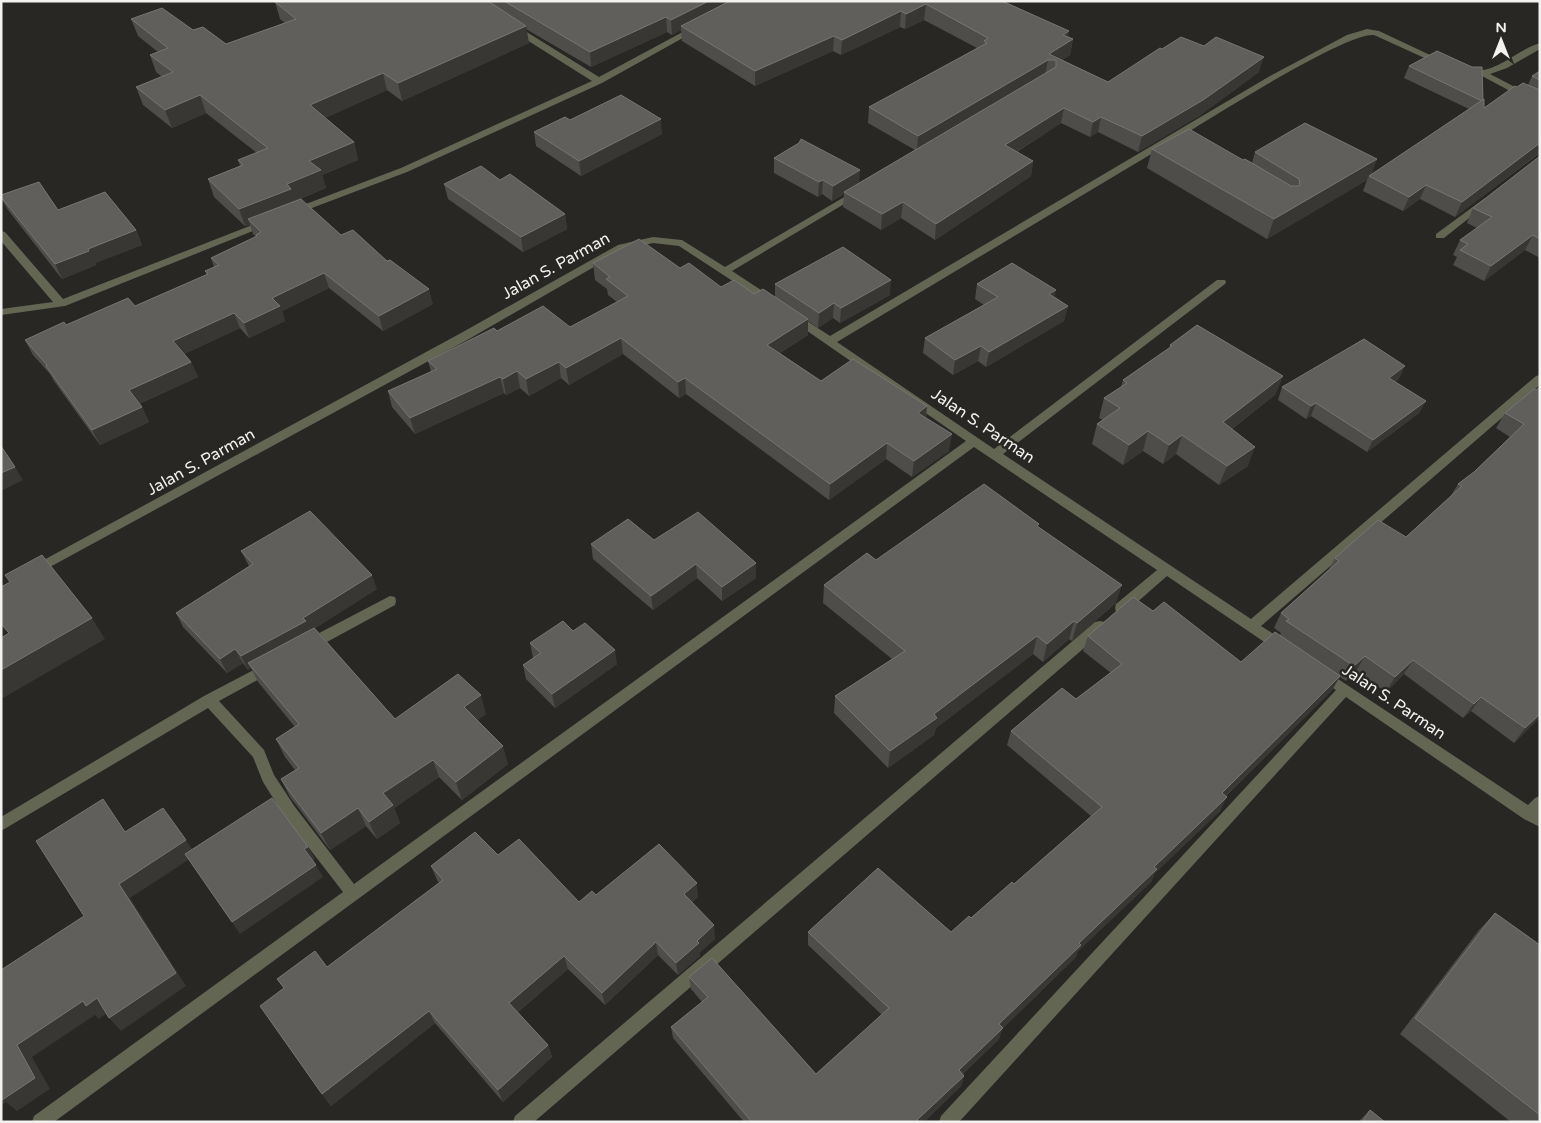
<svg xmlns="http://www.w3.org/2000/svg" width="1541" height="1123" font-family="'Varela Round',sans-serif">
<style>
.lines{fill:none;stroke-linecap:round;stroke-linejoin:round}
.minor{fill:#646654;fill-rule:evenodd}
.wall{fill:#4f4d4a}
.shaded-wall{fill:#383734}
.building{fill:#615f5c;stroke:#787673}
.labels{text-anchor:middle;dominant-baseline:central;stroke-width:5;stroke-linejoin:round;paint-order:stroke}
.street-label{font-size:16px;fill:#f3f2f0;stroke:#282724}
</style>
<rect width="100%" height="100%" fill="#282724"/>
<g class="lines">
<g class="minor">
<polygon points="511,26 517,26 599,77 692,27 699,29 602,83 407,172 296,214 290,214 290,210 401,168 592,81 511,30"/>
<path d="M1367,29L1379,31L1447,63L1440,65L1374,35C1346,32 1210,119 1178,138C1064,206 951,274 837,342L994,449L1217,280H1225L1226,282L1225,284L1003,454L1251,619L1536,376L1540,375V385L1261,626L1286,642L1288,646L1286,650L1281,651L1276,650L1167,576L1126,612H1116L1115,608L1116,604L1157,570L974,447L54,1122H32L34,1116L343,892L285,817L263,782L253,757L208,708L1,831V817L204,696L269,662L274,663L276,667L274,671L219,701L264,750L274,775L295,807L354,884L966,441L790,319L789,317L790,315H798L830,336L1270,76L1347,35Z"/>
<path d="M1540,43V49L1507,68L1490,74L1540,100V107L1482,76L1474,77L1462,73L1466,70C1495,76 1514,51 1540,43Z"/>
<polygon points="858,189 861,190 861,194 732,271 776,300 777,302 776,304 768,304 679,246 653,243 625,249 469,339 37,574 29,574 27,571 29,568 461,333 618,245 653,237 682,240 725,267"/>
<polygon points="1485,198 1490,201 1488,203 1444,238 1436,238 1436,234"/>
<polygon points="265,220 268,221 268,225 65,306 1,315 1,309 53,302 1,241 1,231 5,232 63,299"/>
<polygon points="390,596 395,597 396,601 395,605 314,649 309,650 304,649 302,645 304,641"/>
<polygon points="1100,621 1105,622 1106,626 1105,630 534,1122 513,1122 515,1116 1095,622"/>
<polygon points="1323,669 1528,805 1535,798 1540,796 1540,827 1524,819 1346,697 959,1122 939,1122 941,1116 1336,690 1318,678 1316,674 1318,670"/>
</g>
</g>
<g class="wall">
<polygon points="277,1 1002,1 1073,39 1070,55 1062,60 1108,82 1162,49 1259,72 1199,116 1138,152 1098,132 1090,137 1061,123 1017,152 1033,161 1031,176 935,240 901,218 881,230 843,207 844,194 832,201 822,194 818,197 774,173 774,158 859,183 915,150 868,123 869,107 977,48 924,20 905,29 900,27 841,55 833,51 755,86 682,41 681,30 672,35 667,32 591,67 526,29 529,43 402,101 387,90 325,118 354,142 358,160 322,175 326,188 295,201 433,304 383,331 329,288 282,311 285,321 249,338 240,328 184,354 191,362 198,377 139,404 142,407 149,422 100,445 54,381 50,374 33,355 25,340 66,325 135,306 207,275 205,271 214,267 211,258 256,237 253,234 250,225 245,226 214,197 208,179 240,166 238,160 257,153 206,113 172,128 143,105 136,87 162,77 156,72 150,55 158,52 138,36 131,19 193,30 226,44 285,23 280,19 275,2"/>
<polygon points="1409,66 1483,100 1484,108 1517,87 1528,85 1532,76 1540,71 1540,153 1455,217 1420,199 1403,211 1363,191 1367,180 1267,239 1147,168 1152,149 1243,160 1252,163 1255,152 1377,159 1371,175 1469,109 1404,78"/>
<polygon points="570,120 662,134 581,176 536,146 534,132"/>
<polygon points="1540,156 1540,258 1525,250 1484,281 1453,265 1457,257 1453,255 1460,240 1477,228 1467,223 1473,208"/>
<polygon points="500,180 565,214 567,229 523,252 448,199 444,184"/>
<polygon points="1,195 136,230 142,245 95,263 96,265 62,279 8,210 1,198"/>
<polygon points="593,263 680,268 721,287 754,294 775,297 775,284 890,295 840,323 833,318 818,328 808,321 808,335 780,353 821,381 927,406 926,418 949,451 912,477 886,459 829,500 686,394 679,398 623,354 569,385 561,378 529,396 520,388 506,395 504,393 415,434 392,407 388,391 431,372 428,361 497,331 570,327 617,302 608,295 607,289 595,280"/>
<polygon points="977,284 1055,297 1068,306 1064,321 986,367 978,361 953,375 923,353 925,338 984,305 975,299"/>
<polygon points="1170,345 1283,376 1275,395 1232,429 1248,466 1219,485 1176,454 1163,464 1143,451 1123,465 1092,444 1097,424 1103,420 1099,418 1104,398 1121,387 1123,380 1169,348"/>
<polygon points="1399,379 1395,382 1426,401 1419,413 1367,452 1311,416 1306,419 1278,400 1282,387"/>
<polygon points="1534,389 1540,717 1514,743 1471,711 1463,718 1404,674 1386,692 1356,671 1346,681 1340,677 1332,690 1226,796 1220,811 1155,873 1151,882 1077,952 1076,957 1002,1029 999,1039 963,1074 964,1076 961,1086 924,1122 744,1122 673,1038 671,1027 702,1002 691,989 689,977 816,1074 882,1015 808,945 808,932 951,932 971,918 1014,884 1091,816 1007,745 1011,731 1076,699 1111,673 1083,651 1088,636 1153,611 1241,662 1280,635 1281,633 1274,628 1281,613 1329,569 1335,558 1406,537 1450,497 1458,484 1474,472 1510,437 1496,428 1505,413"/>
<polygon points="1038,527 1116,603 1072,641 1069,639 1043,662 1033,654 936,728 934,735 888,768 834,713 835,696 892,659 823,603 824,585 876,560"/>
<polygon points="654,540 756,563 756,578 722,601 697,578 653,610 593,559 591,544"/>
<polygon points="241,551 377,589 315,628 395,719 486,714 477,720 508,764 462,800 439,777 394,808 400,823 377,839 366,826 330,850 297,806 290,797 281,779 295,770 285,757 276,739 295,727 258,682 251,668 248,670 243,663 227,673 183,627 176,613 249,566"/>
<polygon points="573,631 617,664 555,708 526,679 523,665 533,658 530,643"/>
<polygon points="498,855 579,902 596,895 698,897 692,902 715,939 700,952 700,956 678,975 658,955 605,1005 568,969 518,1012 548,1045 552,1057 503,1102 435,1023 331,1106 322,1094 327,967 439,883 437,880 431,866"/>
<polygon points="1495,913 1540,945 1540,1122 1511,1122 1400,1034 1479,930"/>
<polygon points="1370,1110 1385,1122 1358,1122"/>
</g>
<g class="shaded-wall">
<polygon points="709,1 741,1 681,26 681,30 672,35 671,20"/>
<polygon points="926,4 924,20 905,29 906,14"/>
<polygon points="901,11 900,27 841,55 842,40"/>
<polygon points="666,17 667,32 591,67 590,52"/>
<polygon points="526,26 529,43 402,101 398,83"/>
<polygon points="1069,31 1067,43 1073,39 1070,55 1056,64 1056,60 1049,54 1063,35"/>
<polygon points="834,36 833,51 755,86 755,71"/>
<polygon points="1264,57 1259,72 1199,116 1138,152 1142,136"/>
<polygon points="1048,60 1045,75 917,151 918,136"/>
<polygon points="383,73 387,90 315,123 310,105"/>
<polygon points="200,95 206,113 172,128 165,110"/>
<polygon points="1064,108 1061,123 1002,161 1005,145"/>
<polygon points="1101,117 1098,132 1090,137 1093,122"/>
<polygon points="661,119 662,134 581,176 579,161"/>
<polygon points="354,142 358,160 322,175 326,188 248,219 250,225 245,226 239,209 287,184 309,161"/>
<polygon points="1540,143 1540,151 1539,153 1455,217 1462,202"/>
<polygon points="1377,159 1370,177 1369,176 1367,180 1267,239 1274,219"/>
<polygon points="1033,161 1031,176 935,240 936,224"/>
<polygon points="860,170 859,185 844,192 844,194 832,201 833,186"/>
<polygon points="823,180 822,194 818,197 819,182"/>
<polygon points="1426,185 1420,199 1403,211 1409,197"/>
<polygon points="903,202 901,218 881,230 882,214"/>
<polygon points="565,214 567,229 523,252 521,237"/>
<polygon points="136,230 142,245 95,263 96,265 62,279 55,264 88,249"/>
<polygon points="1533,235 1525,250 1484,281 1491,266"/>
<polygon points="324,273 329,288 282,311 285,321 249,338 244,323 272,298"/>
<polygon points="891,280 890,295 840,323 841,308"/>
<polygon points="429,289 433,304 383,331 379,316"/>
<polygon points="1056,290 1053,305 1049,294"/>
<polygon points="834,303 833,318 818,328 819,313"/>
<polygon points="1068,306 1064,321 986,367 989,352"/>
<polygon points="234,313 240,328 180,356 173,341"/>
<polygon points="808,319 808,335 767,361 767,345"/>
<polygon points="621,338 623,354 569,385 566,368"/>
<polygon points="981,346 978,361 953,375 955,360"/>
<polygon points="191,362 198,377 136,405 129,390"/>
<polygon points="559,362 561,378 529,396 526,379"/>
<polygon points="1405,366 1399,379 1383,391 1389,378"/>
<polygon points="517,371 520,388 506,395 503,379"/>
<polygon points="1283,376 1275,395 1216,441 1223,422"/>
<polygon points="500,377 504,393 415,434 410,418"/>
<polygon points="685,378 686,394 679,398 678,382"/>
<polygon points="1426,401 1419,413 1367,452 1373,440"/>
<polygon points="1316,403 1311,416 1306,419 1311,406"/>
<polygon points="927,406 925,422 918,413"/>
<polygon points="142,407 149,422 100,445 92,430"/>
<polygon points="1148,431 1143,451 1123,465 1129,445"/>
<polygon points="952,434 949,451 912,477 914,461"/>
<polygon points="1182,435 1176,454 1163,464 1169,445"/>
<polygon points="887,443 886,459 829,500 830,484"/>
<polygon points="1255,447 1248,466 1219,485 1227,466"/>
<polygon points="15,467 23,480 1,491 1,473"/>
<polygon points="756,563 756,578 722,601 722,587"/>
<polygon points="696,564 697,578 653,610 651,596"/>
<polygon points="372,575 377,589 311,631 248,663 251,668 248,670 241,656"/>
<polygon points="1122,585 1116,603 1072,641 1077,623"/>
<polygon points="92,618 105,639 3,698 1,696 1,670"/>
<polygon points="1074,621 1069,639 1043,662 1047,644"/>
<polygon points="1037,636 1033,654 936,728 934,735 888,768 890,751 934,714"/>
<polygon points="235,649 243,663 227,673 220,659"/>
<polygon points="615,650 617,664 555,708 552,694"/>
<polygon points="1365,656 1356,671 1346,681 1354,666"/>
<polygon points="1413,660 1404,674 1386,692 1395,677"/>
<polygon points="1340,676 1332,690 1215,806 1222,793"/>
<polygon points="481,695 486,714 469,726 464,707"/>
<polygon points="1481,697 1471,711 1463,718 1474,704"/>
<polygon points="1540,714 1540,717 1514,743 1525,728"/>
<polygon points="503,746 508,764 462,800 456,782"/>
<polygon points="433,760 439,777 394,808 400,823 377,839 369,822 383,793"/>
<polygon points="1227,797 1220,811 1155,873 1151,882 1077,952 1076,957 1002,1029 999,1039 956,1081 959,1070 999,1024 1154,867"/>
<polygon points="358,808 366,826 330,850 321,833"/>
<polygon points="186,840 196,855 130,898 186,986 121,1031 109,1018 119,884"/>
<polygon points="308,847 315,859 311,862 304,849"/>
<polygon points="316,865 323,877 240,934 232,922"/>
<polygon points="697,883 698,897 686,908 684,894"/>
<polygon points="714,925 715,939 700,952 700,956 678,975 676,963 697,941"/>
<polygon points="656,942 658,955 605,1005 602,993"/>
<polygon points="564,956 568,969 514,1016 509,1003"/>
<polygon points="97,998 110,1011 99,1019 95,1015 32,1057 50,1089 17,1111 6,1102 1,1106 1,1092 17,1045 83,1001"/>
<polygon points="429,1011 435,1023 331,1106 322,1094"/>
<polygon points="548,1045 552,1057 503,1102 498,1090"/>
<polygon points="964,1076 961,1086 924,1122 917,1122 917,1120"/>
</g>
<g class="building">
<polygon points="277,1 488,1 526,26 398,83 383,73 310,105 354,142 309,161 321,170 287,184 291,189 239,209 208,179 243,165 238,160 268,148 200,95 165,110 136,87 173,72 150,55 168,48 131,19 162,8 193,30 203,27 226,44 296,19 275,2"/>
<polygon points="504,1 709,1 671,20 666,17 590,52"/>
<polygon points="730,1 1002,1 1069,31 1063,35 1073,39 1049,54 1108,82 1160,48 1162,49 1181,37 1204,46 1216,37 1264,57 1203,100 1142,136 1101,117 1093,122 1064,108 1005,145 1033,161 936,224 903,202 882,214 844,192 1056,67 1056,60 1048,60 918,136 869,107 987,43 984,41 988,38 926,4 906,14 901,11 842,40 834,36 755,71 681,26"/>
<polygon points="1437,51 1472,67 1482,67 1483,100 1482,101 1409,66"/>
<polygon points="1540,71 1540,80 1532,76"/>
<polygon points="1523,83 1540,90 1540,143 1462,202 1426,185 1409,197 1369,176 1484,99 1484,108 1515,86 1517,87"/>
<polygon points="621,95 661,119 579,161 534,132 565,117 570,120"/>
<polygon points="1305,123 1377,159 1274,219 1152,149 1189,129 1243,160 1245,159 1291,186 1298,186 1300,185 1299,179 1255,152"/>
<polygon points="801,139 860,170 833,186 823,180 819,182 774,158 799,143"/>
<polygon points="1540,156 1540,239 1533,235 1491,266 1460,250 1468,244 1460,240 1492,217 1473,208"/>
<polygon points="481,166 500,180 510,174 565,214 521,237 444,184"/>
<polygon points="39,182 58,210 105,192 136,230 88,249 89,251 55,264 1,197 1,195"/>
<polygon points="301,199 341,235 353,230 387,261 390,260 429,289 379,316 324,273 272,298 280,306 244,323 234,313 173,341 191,362 129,390 142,407 92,430 46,366 47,365 25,340 64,322 66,325 128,298 135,306 208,274 205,271 219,265 211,258 257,236 256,235 261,232 248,219"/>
<polygon points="639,239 680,268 689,263 721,287 734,280 754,294 763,289 808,319 767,345 821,381 853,359 927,406 918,413 952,434 914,461 887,443 830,484 685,378 678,382 621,338 566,368 559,362 526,379 517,371 503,379 500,377 410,418 388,391 437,369 428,361 494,328 497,331 543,306 570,327 628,296 606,279 610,277 593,263"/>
<polygon points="843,247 891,280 841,308 834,303 819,313 775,284"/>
<polygon points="1012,263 1056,290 1049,294 1068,306 989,352 981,346 955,360 925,338 998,297 977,284"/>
<polygon points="1197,325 1283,376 1223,422 1255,447 1227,466 1182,435 1169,445 1148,431 1129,445 1097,424 1120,408 1104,398 1127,383 1123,380 1172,346 1170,345"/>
<polygon points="1364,339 1405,366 1389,378 1426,401 1373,440 1316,403 1311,406 1282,387"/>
<polygon points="1540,387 1540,714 1525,728 1481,697 1474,704 1413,660 1395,677 1365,656 1354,666 1286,621 1289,619 1281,613 1339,561 1335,558 1378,520 1406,537 1462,486 1458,484 1474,472 1524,424 1505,413 1534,389 1536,390"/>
<polygon points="1,446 15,467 1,473"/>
<polygon points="984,484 1039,524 1037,526 1122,585 1077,623 1074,621 1047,644 1037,636 934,714 937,718 890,751 835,696 905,651 824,585 867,553 876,560"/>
<polygon points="310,511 372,575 303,618 306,621 241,656 235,649 220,659 176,613 253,564 241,551"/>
<polygon points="698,512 756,563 722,587 696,564 651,596 591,544 628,519 654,540"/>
<polygon points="42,555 92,618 1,670 1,638 9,633 1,624 1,587 10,582 5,575"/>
<polygon points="1133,597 1153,611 1164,602 1241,662 1275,632 1340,676 1222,793 1227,797 1154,867 1157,869 1079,943 1081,945 999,1024 1003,1028 959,1070 964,1076 917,1120 919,1122 752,1122 671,1027 708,997 689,977 712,958 816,1074 889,1008 808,932 878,868 951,932 969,916 971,918 1012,882 1014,884 1102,807 1011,731 1062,688 1076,699 1122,664 1088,636"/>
<polygon points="563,621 573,631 585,623 615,650 552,694 523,665 541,653 530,643"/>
<polygon points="314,628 395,719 458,674 481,695 464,707 503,746 456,782 433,760 383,793 393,805 369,822 358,808 321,833 287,788 281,779 299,768 276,739 299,724 248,663"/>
<polygon points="272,798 308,847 304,849 316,865 232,922 185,854"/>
<polygon points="103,799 125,832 163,808 186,840 119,884 176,973 109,1018 97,998 86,1006 83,1001 17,1045 35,1078 2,1100 1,1098 1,970 84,916 36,841"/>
<polygon points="475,832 498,855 519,839 579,902 592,891 596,895 659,844 697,883 684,894 714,925 697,941 699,943 676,963 656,942 602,993 564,956 509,1003 548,1045 498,1090 429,1011 322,1094 260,1006 284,988 277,979 315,951 327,967 443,880 431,866"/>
<polygon points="1495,913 1540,945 1540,1115 1415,1018"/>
<polygon points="1370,1110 1385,1122 1362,1122"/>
</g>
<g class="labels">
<g class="street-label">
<text transform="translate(556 266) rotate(-29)">Jalan S. Parman</text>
<text transform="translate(983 426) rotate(34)">Jalan S. Parman</text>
<text transform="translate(201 462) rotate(-29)">Jalan S. Parman</text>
<text transform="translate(1394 702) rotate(34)">Jalan S. Parman</text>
</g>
</g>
<rect width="1541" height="1123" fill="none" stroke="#f3f2f0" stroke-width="5"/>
<g transform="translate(1501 40)" stroke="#282724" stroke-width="4" paint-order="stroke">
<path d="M0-4L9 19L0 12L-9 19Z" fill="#f3f2f0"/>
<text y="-8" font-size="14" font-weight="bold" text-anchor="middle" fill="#f3f2f0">N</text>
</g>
</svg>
